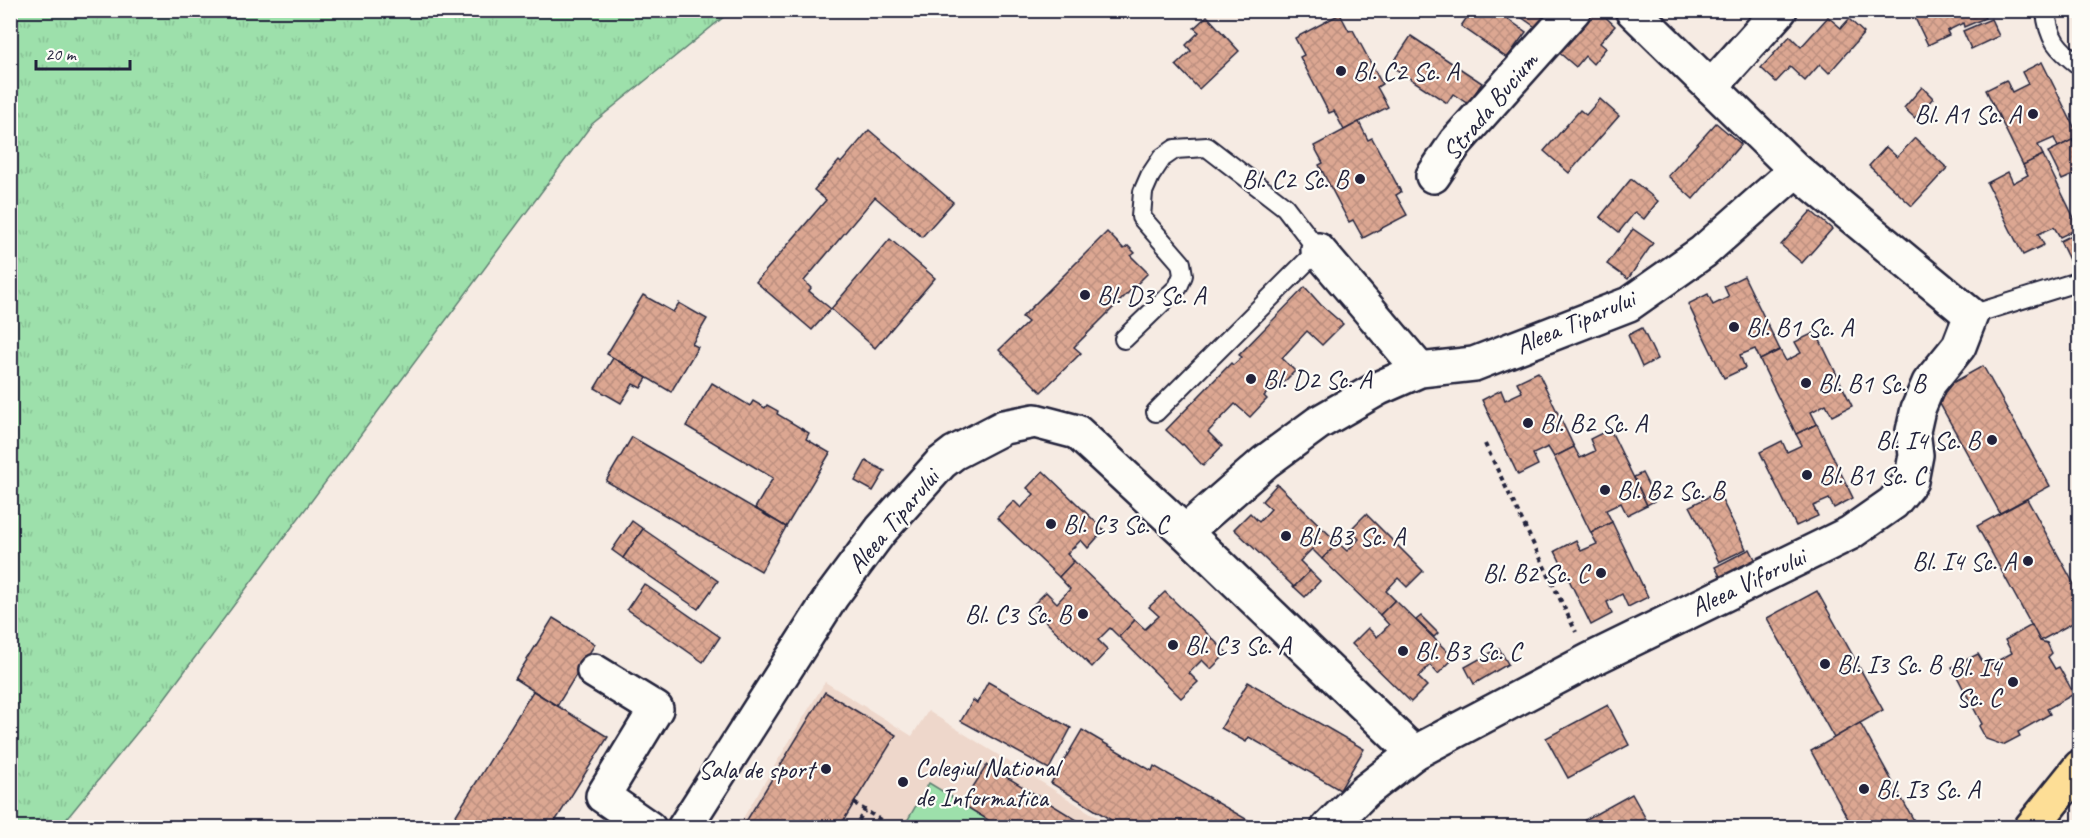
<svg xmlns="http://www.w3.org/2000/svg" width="2090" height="838" font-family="Caveat,sans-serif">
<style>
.built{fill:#eed7cb}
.grass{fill:url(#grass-tufts);stroke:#608173;stroke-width:1.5}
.park{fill:#9de0ab;stroke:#608173;stroke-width:1.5}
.building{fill:url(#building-cross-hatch);stroke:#22223b;stroke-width:1.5}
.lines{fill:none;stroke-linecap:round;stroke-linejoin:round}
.lane-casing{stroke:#22223b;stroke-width:22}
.street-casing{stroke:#22223b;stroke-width:38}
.primary-casing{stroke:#22223b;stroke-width:38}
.path{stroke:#22223b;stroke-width:4;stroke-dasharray:4.5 4.5;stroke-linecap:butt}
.lane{stroke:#fdfcf7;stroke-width:18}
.street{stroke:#fdfcf7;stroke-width:33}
.primary{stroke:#fdde96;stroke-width:33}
.poi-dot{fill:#22223b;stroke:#fdfcf7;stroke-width:2}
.labels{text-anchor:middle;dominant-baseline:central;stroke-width:4.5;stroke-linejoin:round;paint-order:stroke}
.poi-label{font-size:26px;fill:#22223b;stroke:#fdfcf7;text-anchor:start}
.street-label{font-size:26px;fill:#22223b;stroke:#fdfcf7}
</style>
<defs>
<pattern id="grass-tufts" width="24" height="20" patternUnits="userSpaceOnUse" patternTransform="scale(1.5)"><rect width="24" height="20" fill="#9de0ab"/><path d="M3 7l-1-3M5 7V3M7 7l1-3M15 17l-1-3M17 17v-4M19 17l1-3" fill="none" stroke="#87c094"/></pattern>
<pattern id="building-cross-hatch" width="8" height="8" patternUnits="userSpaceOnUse" patternTransform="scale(1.5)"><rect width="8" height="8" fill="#dca792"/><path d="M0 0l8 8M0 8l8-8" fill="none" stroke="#bc8f7f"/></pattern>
</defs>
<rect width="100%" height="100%" fill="#f6ebe3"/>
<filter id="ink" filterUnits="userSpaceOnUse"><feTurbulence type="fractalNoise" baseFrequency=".0167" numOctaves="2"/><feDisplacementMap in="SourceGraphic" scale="12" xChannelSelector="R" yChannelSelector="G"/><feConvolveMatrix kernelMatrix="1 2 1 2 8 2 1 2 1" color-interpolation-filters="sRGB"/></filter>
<g filter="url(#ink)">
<polygon class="built" points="825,682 912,736 928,711 1113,827 737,828"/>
<polygon class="grass" points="10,11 731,11 592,124 158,707 60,827 11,827"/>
<polygon class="park" points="929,783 1001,827 903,828"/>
<g class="building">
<polygon points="1472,10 1495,10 1526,32 1507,58 1461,26"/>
<polygon points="1511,10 1551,10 1554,12 1541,31"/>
<polygon points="1592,10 1598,10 1615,26 1600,43 1606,48 1593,64 1585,56 1576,67 1556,50"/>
<polygon points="1911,10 1981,10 1985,18 1964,27 1963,23 1947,31 1949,35 1928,45"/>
<polygon points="1340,14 1349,31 1353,30 1382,84 1377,87 1388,107 1344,130 1334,111 1329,113 1300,57 1304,55 1295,38"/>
<polygon points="1207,16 1239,51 1199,89 1176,65 1191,51 1186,45 1199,32 1194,28"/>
<polygon points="1828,17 1841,28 1849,19 1864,33 1829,73 1820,64 1805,81 1790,67 1776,82 1761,68 1790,36 1801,47"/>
<polygon points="1991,19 1999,36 1971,49 1963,31"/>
<polygon points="1411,36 1482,83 1468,104 1453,94 1447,103 1391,66"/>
<polygon points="2042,62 2079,137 2058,147 2054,138 2038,145 2043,155 2023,165 1986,90 2006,80 2012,92 2028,84 2022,72"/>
<polygon points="1922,87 1933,98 1915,118 1904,108"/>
<polygon points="1600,99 1619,116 1569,173 1544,151 1580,110 1586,115"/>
<polygon points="1359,122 1368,140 1372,138 1401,192 1396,195 1407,215 1363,238 1353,220 1349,222 1319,165 1323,163 1314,146"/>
<polygon points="1716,123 1741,144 1693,199 1668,176"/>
<polygon points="869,130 953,202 922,237 875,197 804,281 811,288 809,291 831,309 812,330 756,282 826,200 814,190 839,161 841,163"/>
<polygon points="1915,138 1947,168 1912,206 1869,166 1886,147 1897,157"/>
<polygon points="2072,140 2080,154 2080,172 2062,180 2048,152"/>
<polygon points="2043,155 2079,228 2060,237 2054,227 2038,234 2044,245 2023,255 1987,183 2008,172 2013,183 2028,175 2023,165"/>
<polygon points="1631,179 1658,201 1644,219 1635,212 1619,232 1600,217"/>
<polygon points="1811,211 1832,229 1802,263 1781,245"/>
<polygon points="1633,229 1653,243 1628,279 1607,264"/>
<polygon points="2080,231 2080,262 2072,266 2060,241"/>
<polygon points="1107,232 1124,249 1128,246 1135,253 1131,256 1148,273 1074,347 1081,353 1041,392 999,350 1028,322 1022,317"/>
<polygon points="890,239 935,278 875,348 831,309"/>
<polygon points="1744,276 1780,350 1760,360 1755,349 1740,355 1745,368 1724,378 1688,304 1708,294 1713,305 1729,297 1724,286"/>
<polygon points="1305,287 1321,305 1343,324 1322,345 1307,331 1282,358 1295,371 1276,390 1273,387 1264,396 1267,399 1250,417 1235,404 1208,432 1222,446 1203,466 1183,444 1182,445 1166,430 1231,363 1233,365 1242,357 1239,355"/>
<polygon points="643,295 673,312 679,303 707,319 692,344 698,347 671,392 607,354"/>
<polygon points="1642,328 1657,359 1642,367 1628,335"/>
<polygon points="1816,332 1852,406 1832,416 1826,404 1811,412 1817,424 1796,434 1760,360 1780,350 1786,361 1801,353 1795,342"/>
<polygon points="613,358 647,378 641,388 633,384 621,403 595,388"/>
<polygon points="1983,366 2050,486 2000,513 1934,393"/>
<polygon points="1538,372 1574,447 1554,457 1548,447 1533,454 1538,465 1518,475 1482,400 1501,390 1505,400 1522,392 1517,382"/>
<polygon points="712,383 750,406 753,401 765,408 767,405 778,411 777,414 809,433 806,439 830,453 786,527 755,508 773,478 686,426"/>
<polygon points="1817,424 1853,498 1834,508 1829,499 1813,506 1818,516 1796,526 1760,452 1782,441 1787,452 1802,445 1796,434"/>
<polygon points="1610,429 1647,505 1627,515 1621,503 1606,510 1612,522 1591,533 1554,457 1574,447 1580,458 1595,451 1590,439"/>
<polygon points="632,437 786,527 761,571 606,481"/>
<polygon points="866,461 885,471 873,491 855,481"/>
<polygon points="1043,471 1104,530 1088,548 1081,540 1067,554 1074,561 1059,577 997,518 1014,501 1021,508 1034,494 1027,488"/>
<polygon points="1642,473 1656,500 1647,505 1634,477"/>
<polygon points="1277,484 1338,543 1322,559 1312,549 1300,561 1310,571 1294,587 1234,529 1250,513 1259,522 1271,509 1262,501"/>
<polygon points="1718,492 1746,549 1719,562 1690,506"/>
<polygon points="2027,499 2080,595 2080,619 2040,641 1977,526"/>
<polygon points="1366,514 1423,571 1407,587 1398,578 1386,591 1395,600 1380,615 1322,559 1338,543 1347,551 1359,539 1350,530"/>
<polygon points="632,521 643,529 623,558 612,550"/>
<polygon points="1612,522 1648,597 1628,607 1622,594 1607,602 1612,614 1591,625 1555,551 1576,540 1581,551 1597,544 1591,533"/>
<polygon points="643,529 718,581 698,609 623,558"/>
<polygon points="1750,549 1760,569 1725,585 1715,567"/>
<polygon points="1074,561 1135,620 1119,637 1110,628 1098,640 1108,650 1092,667 1031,607 1046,592 1057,603 1070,589 1059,577"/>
<polygon points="1310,571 1320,581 1305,597 1294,587"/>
<polygon points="644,584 720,637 703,662 627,609"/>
<polygon points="1817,591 1883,710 1834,738 1767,618"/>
<polygon points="1165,592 1227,653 1211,669 1202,660 1189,673 1198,682 1181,698 1119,637 1135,620 1145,629 1159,616 1149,607"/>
<polygon points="1395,600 1454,658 1438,674 1430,665 1418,677 1427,686 1411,702 1352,644 1368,628 1377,637 1389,625 1380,615"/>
<polygon points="1421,616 1438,633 1434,637 1416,620"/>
<polygon points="553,618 595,644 557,706 515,679"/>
<polygon points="2032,625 2040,641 2047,643 2052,653 2048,657 2055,669 2059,667 2074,694 2047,709 2050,714 2018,732 2020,736 2003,745 1986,739 1979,726 1982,724 1952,667 1978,654 1986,667 2012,653 2005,640"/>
<polygon points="1499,648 1508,664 1474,684 1465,667"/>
<polygon points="988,682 1071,728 1049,769 961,721 973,700 977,703"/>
<polygon points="1248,682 1364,749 1340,790 1249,737 1246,742 1221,728"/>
<polygon points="533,691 608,737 551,828 448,828"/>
<polygon points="825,692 896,735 854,803 839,828 742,828"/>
<polygon points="1608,705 1629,745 1568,778 1546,738"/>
<polygon points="1860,723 1918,828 1853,828 1811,751"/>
<polygon points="1082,730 1152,771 1154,766 1253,823 1250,828 1124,828 1051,783"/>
<polygon points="987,765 1090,828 1001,828 962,804"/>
<polygon points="1632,794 1651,828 1587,828 1583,821"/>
</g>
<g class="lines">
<g class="lane-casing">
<g id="lane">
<path d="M2046,10C2048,39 2058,49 2080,66"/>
<polyline points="1971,315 2080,281"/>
<polyline points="1124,339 1178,287 1183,275 1181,263 1141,217 1143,192 1150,176 1162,158 1175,149 1207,147 1285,207 1318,250 1156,412"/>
</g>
</g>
<g class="street-casing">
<g id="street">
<polyline points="1711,87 1780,10"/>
<polyline points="1433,176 1456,142 1574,10"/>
<polyline points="1318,250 1420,370"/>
<polyline points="1185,532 1265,462 1318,423 1379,388 1420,370 1474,364 1629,304 1703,252 1796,170"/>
<polyline points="594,671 656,709 603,796 649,828"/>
<polyline points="684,828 832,596 881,530 941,463 954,453 1004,427 1035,421 1077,432 1185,532 1414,753"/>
<polyline points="1328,828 1364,792 1414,753 1590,660 1850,533 1893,503 1911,481 1916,455 1913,431 1918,409 1929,383 1959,346 1971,315 1796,170 1632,10"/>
</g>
</g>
<g class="primary-casing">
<polyline id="primary" points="2031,828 2080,767"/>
</g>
<g class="path">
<polyline points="1485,444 1576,632"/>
<polyline points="854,803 893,828"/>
<polyline points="854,828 865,810"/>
</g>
<use href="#lane" class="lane"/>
<use href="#street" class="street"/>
<use href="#primary" class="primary"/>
</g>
</g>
<g class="poi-dot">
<circle cx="1341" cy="71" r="6"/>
<circle cx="2033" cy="114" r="6"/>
<circle cx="1360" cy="179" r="6"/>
<circle cx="1085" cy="295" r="6"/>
<circle cx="1734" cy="327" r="6"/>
<circle cx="1251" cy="379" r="6"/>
<circle cx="1806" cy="383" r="6"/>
<circle cx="1528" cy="423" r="6"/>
<circle cx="1992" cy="440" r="6"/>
<circle cx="1807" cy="475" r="6"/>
<circle cx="1605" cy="490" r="6"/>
<circle cx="1051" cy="524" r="6"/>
<circle cx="1286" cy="536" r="6"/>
<circle cx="2028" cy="561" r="6"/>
<circle cx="1601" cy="573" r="6"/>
<circle cx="1083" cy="614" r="6"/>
<circle cx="1173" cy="645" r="6"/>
<circle cx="1403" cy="651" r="6"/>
<circle cx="1825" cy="664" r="6"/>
<circle cx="2013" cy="682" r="6"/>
<circle cx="826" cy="769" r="6"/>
<circle cx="903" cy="782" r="6"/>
<circle cx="1864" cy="789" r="6"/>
</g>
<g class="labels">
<g class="poi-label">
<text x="1353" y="71">Bl. C2 Sc. A</text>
<text x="2021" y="114" text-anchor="end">Bl. A1 Sc. A</text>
<text x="1348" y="179" text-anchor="end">Bl. C2 Sc. B</text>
<text x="1097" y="295">Bl. D3 Sc. A</text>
<text x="1746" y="327">Bl. B1 Sc. A</text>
<text x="1263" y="379">Bl. D2 Sc. A</text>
<text x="1818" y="383">Bl. B1 Sc. B</text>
<text x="1540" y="423">Bl. B2 Sc. A</text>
<text x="1980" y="440" text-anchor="end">Bl. I4 Sc. B</text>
<text x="1819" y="475">Bl. B1 Sc. C</text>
<text x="1617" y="490">Bl. B2 Sc. B</text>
<text x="1063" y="524">Bl. C3 Sc. C</text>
<text x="1298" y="536">Bl. B3 Sc. A</text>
<text x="2016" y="561" text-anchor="end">Bl. I4 Sc. A</text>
<text x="1589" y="573" text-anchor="end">Bl. B2 Sc. C</text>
<text x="1071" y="614" text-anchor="end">Bl. C3 Sc. B</text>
<text x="1185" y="645">Bl. C3 Sc. A</text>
<text x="1415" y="651">Bl. B3 Sc. C</text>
<text x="1837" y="664">Bl. I3 Sc. B</text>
<text x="2001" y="667" text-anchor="end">Bl. I4<tspan x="2001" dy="30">Sc. C</tspan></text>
<text x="915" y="767">Colegiul National<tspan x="915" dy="30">de Informatica</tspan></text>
<text x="814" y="769" text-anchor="end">Sala de sport</text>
<text x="1876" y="789">Bl. I3 Sc. A</text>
</g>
<g class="street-label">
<text transform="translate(1490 106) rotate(-50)">Strada Bucium</text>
<text transform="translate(1575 322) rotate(-23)">Aleea Tiparului</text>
<text transform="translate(893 521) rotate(-50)">Aleea Tiparului</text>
<text transform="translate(1748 582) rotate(-26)">Aleea Viforului</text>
</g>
</g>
<rect width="2090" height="838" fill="none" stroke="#fdfcf7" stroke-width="36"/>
<rect x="18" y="18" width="2054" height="802" fill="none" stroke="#22223b" stroke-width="2" filter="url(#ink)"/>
<path d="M36 60v9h94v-9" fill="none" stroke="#22223b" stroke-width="3"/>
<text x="45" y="60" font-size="18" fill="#22223b" stroke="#fdfcf7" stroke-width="4.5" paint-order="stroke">20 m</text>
</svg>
